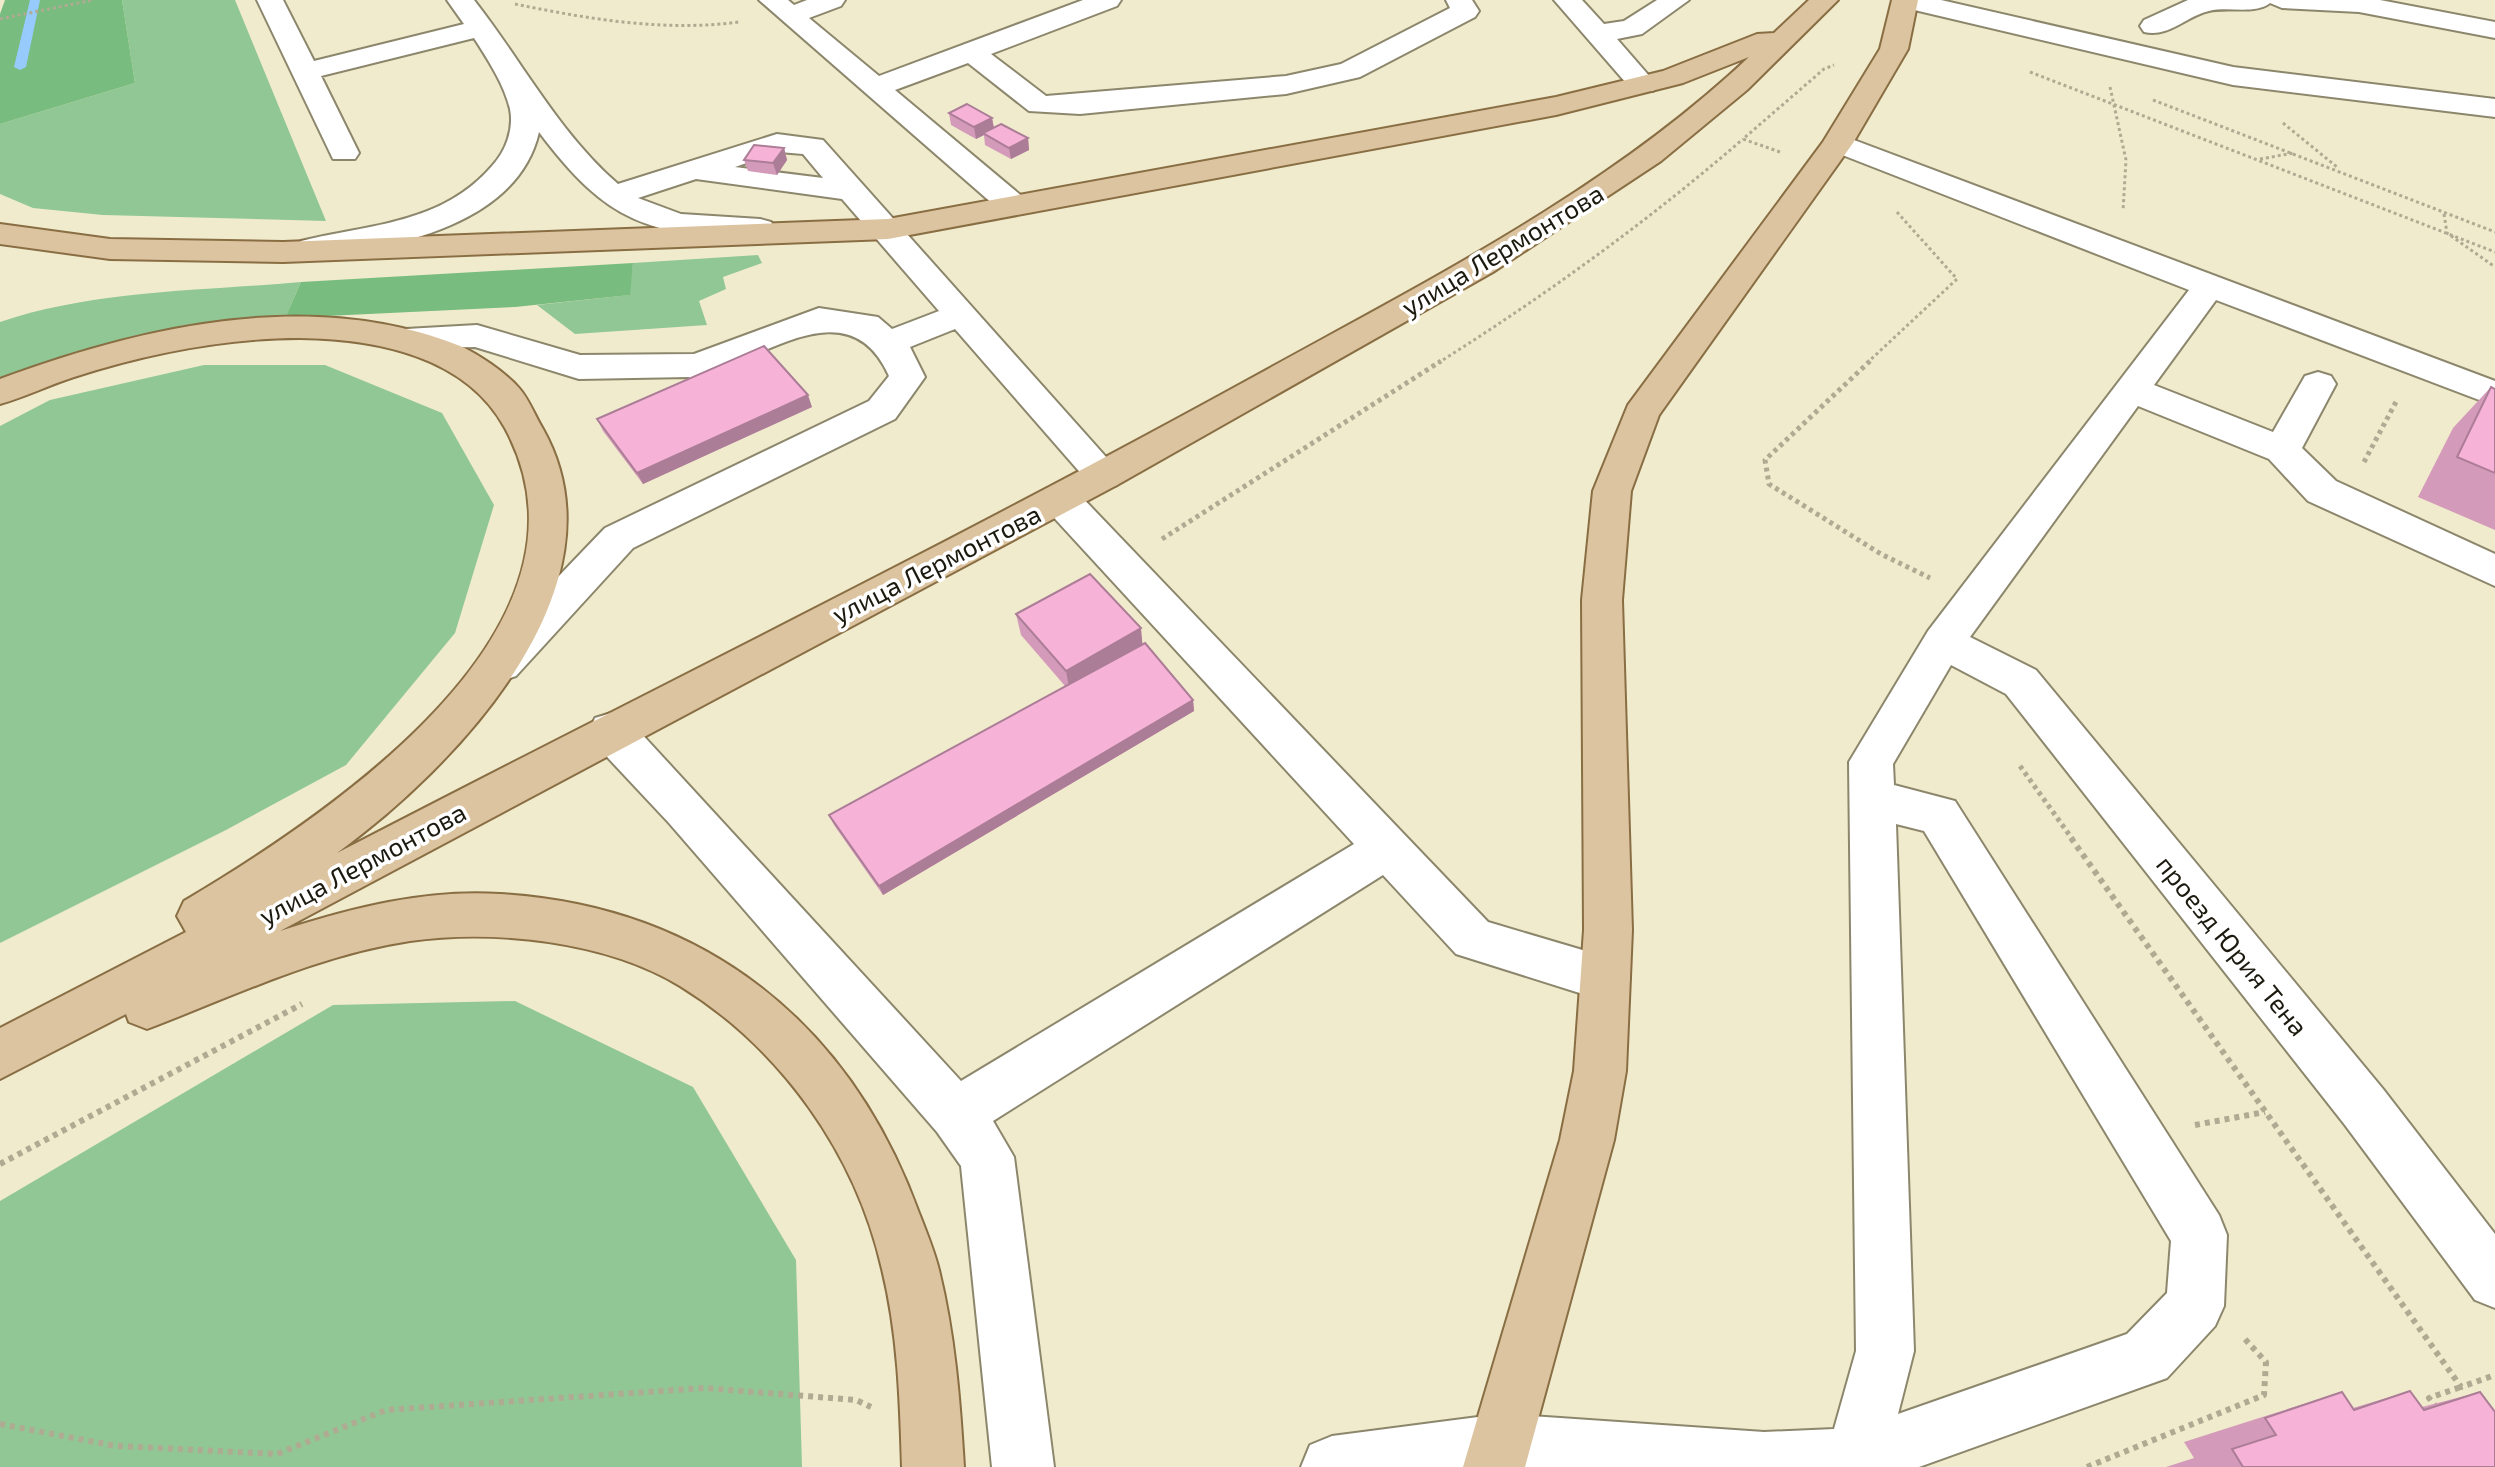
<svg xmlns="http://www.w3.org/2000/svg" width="2495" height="1467" font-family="'Exo 2',sans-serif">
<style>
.green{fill:#91c795}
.forest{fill:#78bc7f}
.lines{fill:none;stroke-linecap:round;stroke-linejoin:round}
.stream{fill:#97cbfd;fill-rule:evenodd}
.minor-casing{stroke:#8c876c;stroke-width:4}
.major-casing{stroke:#896e44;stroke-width:4}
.path-far2{stroke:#afab93;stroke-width:3;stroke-dasharray:3 3;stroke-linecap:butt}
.path-far1{stroke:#afab93;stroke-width:5;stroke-dasharray:4 4;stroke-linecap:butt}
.path{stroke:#afab93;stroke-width:6;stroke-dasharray:5 5;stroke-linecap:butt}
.minor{fill:#fff;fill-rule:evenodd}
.major{fill:#dcc4a0;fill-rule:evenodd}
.wall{fill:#d49ab9}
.shaded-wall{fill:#ac7d96}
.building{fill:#f6b3d7;stroke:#ac7d96;stroke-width:2}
.labels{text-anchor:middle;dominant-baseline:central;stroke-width:7;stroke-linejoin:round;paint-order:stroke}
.street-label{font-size:26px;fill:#1c1a0f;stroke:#fff}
</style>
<rect width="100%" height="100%" fill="#f0ebcd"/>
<g class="green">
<polygon points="122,0 235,0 326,221 103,215 33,208 0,194 0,124 135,83"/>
<polygon points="758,255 762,263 723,277 726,289 699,301 707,325 575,334 537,305 629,295 633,263"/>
<path d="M301,282L285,318L132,337L0,377V322C94,290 202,291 301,282Z"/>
<polygon points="204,365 325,365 442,413 494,505 455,633 346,765 226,830 0,943 0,426 50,400"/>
<polygon points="515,1001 693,1087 796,1260 802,1467 0,1467 0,1201 333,1005"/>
</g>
<g class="forest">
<polygon points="5,0 122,0 135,83 0,124 0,14"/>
<polygon points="633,263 630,295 515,307 285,318 301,282"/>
</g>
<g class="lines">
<polygon class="stream" points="30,0 40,0 26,67 20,70 14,67"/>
<g class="minor-casing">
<g id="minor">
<path d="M257,0H283L314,61L464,24L447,0H474C522,61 558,132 618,184L777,134L823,140L1123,476L1117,485L1104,489L1091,485L955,329L910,347L925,377L895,419L633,548L516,676L501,681L486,676L480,664L486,652L605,528L869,401L889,376C853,296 781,346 721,369L731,382L726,390C707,395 701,391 689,377L579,379L475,347L400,349L388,346L383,338L388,330L477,325L580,355L694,354L819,308L878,317L892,329L939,311L842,199L696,179L638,198L681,214L760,219L771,222L776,229L771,236L760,239C648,235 608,224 539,132C521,210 431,238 363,250C343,253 321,260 301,255L297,248L301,241C371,224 442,224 492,166C506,151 514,129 510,109C504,84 488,60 474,38L321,76L359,153L355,159H333ZM779,152L803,154L823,178L735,167Z"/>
<polygon points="759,0 788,0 794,5 807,0 845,0 841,6 809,18 879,76 1083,0 1121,0 1117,6 991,54 1046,96 1286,76 1341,64 1450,8 1446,0 1472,0 1479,11 1475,17 1360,77 1286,94 1080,114 1029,111 968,63 895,90 1024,198 1029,205 1024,212 1002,212"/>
<polygon points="1554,0 1582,0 1604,24 1624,21 1657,0 1689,0 1642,34 1617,39 1657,85 1653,91 1633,91"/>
<polygon points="1893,0 1941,0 2233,67 2495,99 2495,117 2233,85 1906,8 1897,6"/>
<path d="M2188,0H2380L2495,22V38L2359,12L2282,8L2270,3C2255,15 2228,6 2209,11C2186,16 2169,38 2144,32L2140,26L2144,20Z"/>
<path d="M1838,134L2495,381V406L2216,300L2154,385L2273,432L2305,376L2318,372L2331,376L2336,384L2302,448L2336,481L2495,554V586L2308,501L2269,459L2138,406L1970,637L2036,670L2383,1089L2495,1234V1308L2475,1300L2345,1125L2006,694L1951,665L1893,764L1894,785L1955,801L2219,1215L2227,1235L2224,1306L2215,1326L2167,1378L1919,1467H1301L1310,1445L1332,1436L1501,1414L1764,1432L1834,1429L1856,1351L1849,762L1928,631L2189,290L1827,149L1823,143L1827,137ZM1896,824L1924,831L2171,1241L2167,1293L2127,1334L1898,1414L1914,1351Z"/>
<polygon points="1060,485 1074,489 1488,922 1623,962 1630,978 1623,994 1605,1001 1456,954 1383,875 993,1121 1014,1157 1054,1467 992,1467 961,1166 937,1132 669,823 595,744 589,731 595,718 611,713 627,718 961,1081 1354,844 1046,509 1041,499 1046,489"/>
</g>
</g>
<g class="major-casing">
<g id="major">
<path d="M1809,0H1838L1747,90L1661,161L1493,272L1117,485L280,931C351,908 425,889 500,894C704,906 850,1023 919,1213C926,1231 934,1250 939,1270C955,1335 960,1400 964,1467H902C900,1400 898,1334 882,1269C856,1154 781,1048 680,986C606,941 494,929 410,941C317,955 234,996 147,1029L129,1022L126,1014L0,1079V1028L186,932L177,916L184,901C327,816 613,628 505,428C466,356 376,339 300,338C225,338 145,354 74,377C49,385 25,397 0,404V379C143,326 313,287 460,346C477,353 506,373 519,388C529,399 535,416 543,429C631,586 454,768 337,853C643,694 954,542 1257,375C1427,281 1607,191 1749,57L1683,83L1556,115L888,239L283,262L110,259L0,244V224L110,239L283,242L888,219L1556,97L1663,71L1757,34L1774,33Z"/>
<polygon points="1892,0 1918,0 1908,49 1853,143 1659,415 1631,491 1622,600 1632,930 1626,1071 1614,1140 1525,1467 1463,1467 1560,1140 1574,1071 1584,930 1582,600 1593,491 1628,405 1823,142 1880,49"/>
</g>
</g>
<g class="path-far2">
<path d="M515,4C588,19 665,32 739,22"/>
<polyline points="0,19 93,0"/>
<polyline points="2030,72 2495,252"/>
<polyline points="2110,87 2126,160 2123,211"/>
<polyline points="2153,100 2495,232"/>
<polyline points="2283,123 2337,167"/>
<polyline points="1780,152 1743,139 1824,69 1834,65"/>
<polyline points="2260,159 2294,153"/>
<polyline points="2444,214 2447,233 2495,267"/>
<path d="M1438,363C1546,295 1647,222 1743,139"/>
<polyline points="1867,363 1957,279 1896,211"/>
</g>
<g class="path-far1">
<polyline points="1870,361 1765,460 1769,484 1881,554 1930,578"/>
<polyline points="2364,462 2397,400"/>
<polyline points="1162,539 1441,361"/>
<polyline points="2020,766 2073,840"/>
</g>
<g class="path">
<polyline points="2071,838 2461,1387 2495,1375"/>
<polyline points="2195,1125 2265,1112"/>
<polyline points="0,1164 302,1004"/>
<polyline points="2437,1408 2429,1398 2461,1387"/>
<polyline points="0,1424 116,1446 277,1454 386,1410 704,1388 856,1400 871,1407"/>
<polyline points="2087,1467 2264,1395 2266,1362 2243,1337"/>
</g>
<use href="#minor" class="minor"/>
<use href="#major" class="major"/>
</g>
<g class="wall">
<polygon points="949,113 992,118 994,128 1028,138 1029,150 1011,159 985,145 984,135 976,139 951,125"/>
<polygon points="784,148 787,160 777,175 748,171 744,160"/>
<polygon points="2491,387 2495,389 2495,530 2418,497 2453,428"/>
<polygon points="812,407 643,484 603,431 597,419"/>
<polygon points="1016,614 1143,644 1193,700 1194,711 883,895 834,825 829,815 1065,686 1021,635"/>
<polygon points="2410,1391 2422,1407 2480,1392 2495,1467 2166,1467 2194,1458 2184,1442 2256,1419 2342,1392 2353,1408"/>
</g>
<g class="shaded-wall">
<polygon points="992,118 994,129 983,133 984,135 976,139 974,127"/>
<polygon points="1028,138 1029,150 1011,159 1009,148"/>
<polygon points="784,148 787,160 777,175 773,163"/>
<polygon points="808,395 812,407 643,484 637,473"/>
<polygon points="1141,628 1143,650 1070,692 1066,671"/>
<polygon points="1193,700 1194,711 883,895 879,886"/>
</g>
<g class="building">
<polygon points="967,104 992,118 974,127 949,113"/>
<polygon points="1001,124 1028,138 1009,148 983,133"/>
<polygon points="754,145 784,148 773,163 744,160"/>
<polygon points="764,346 808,395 637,473 597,419"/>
<polygon points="2491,387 2495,389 2495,473 2457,457"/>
<polygon points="1090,574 1141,628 1066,671 1016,614"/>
<polygon points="1145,643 1193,700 879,886 829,815"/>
<polygon points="2410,1391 2424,1410 2480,1392 2495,1412 2495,1467 2243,1467 2232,1449 2276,1435 2265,1418 2342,1392 2354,1410"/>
</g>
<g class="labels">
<g class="street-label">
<text transform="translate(1502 249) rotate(-31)">улица Лермонтова</text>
<text transform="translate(936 563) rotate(-27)">улица Лермонтова</text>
<text transform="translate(362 863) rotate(-28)">улица Лермонтова</text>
<text transform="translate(2233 945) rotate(51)">проезд Юрия Тена</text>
</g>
</g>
</svg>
